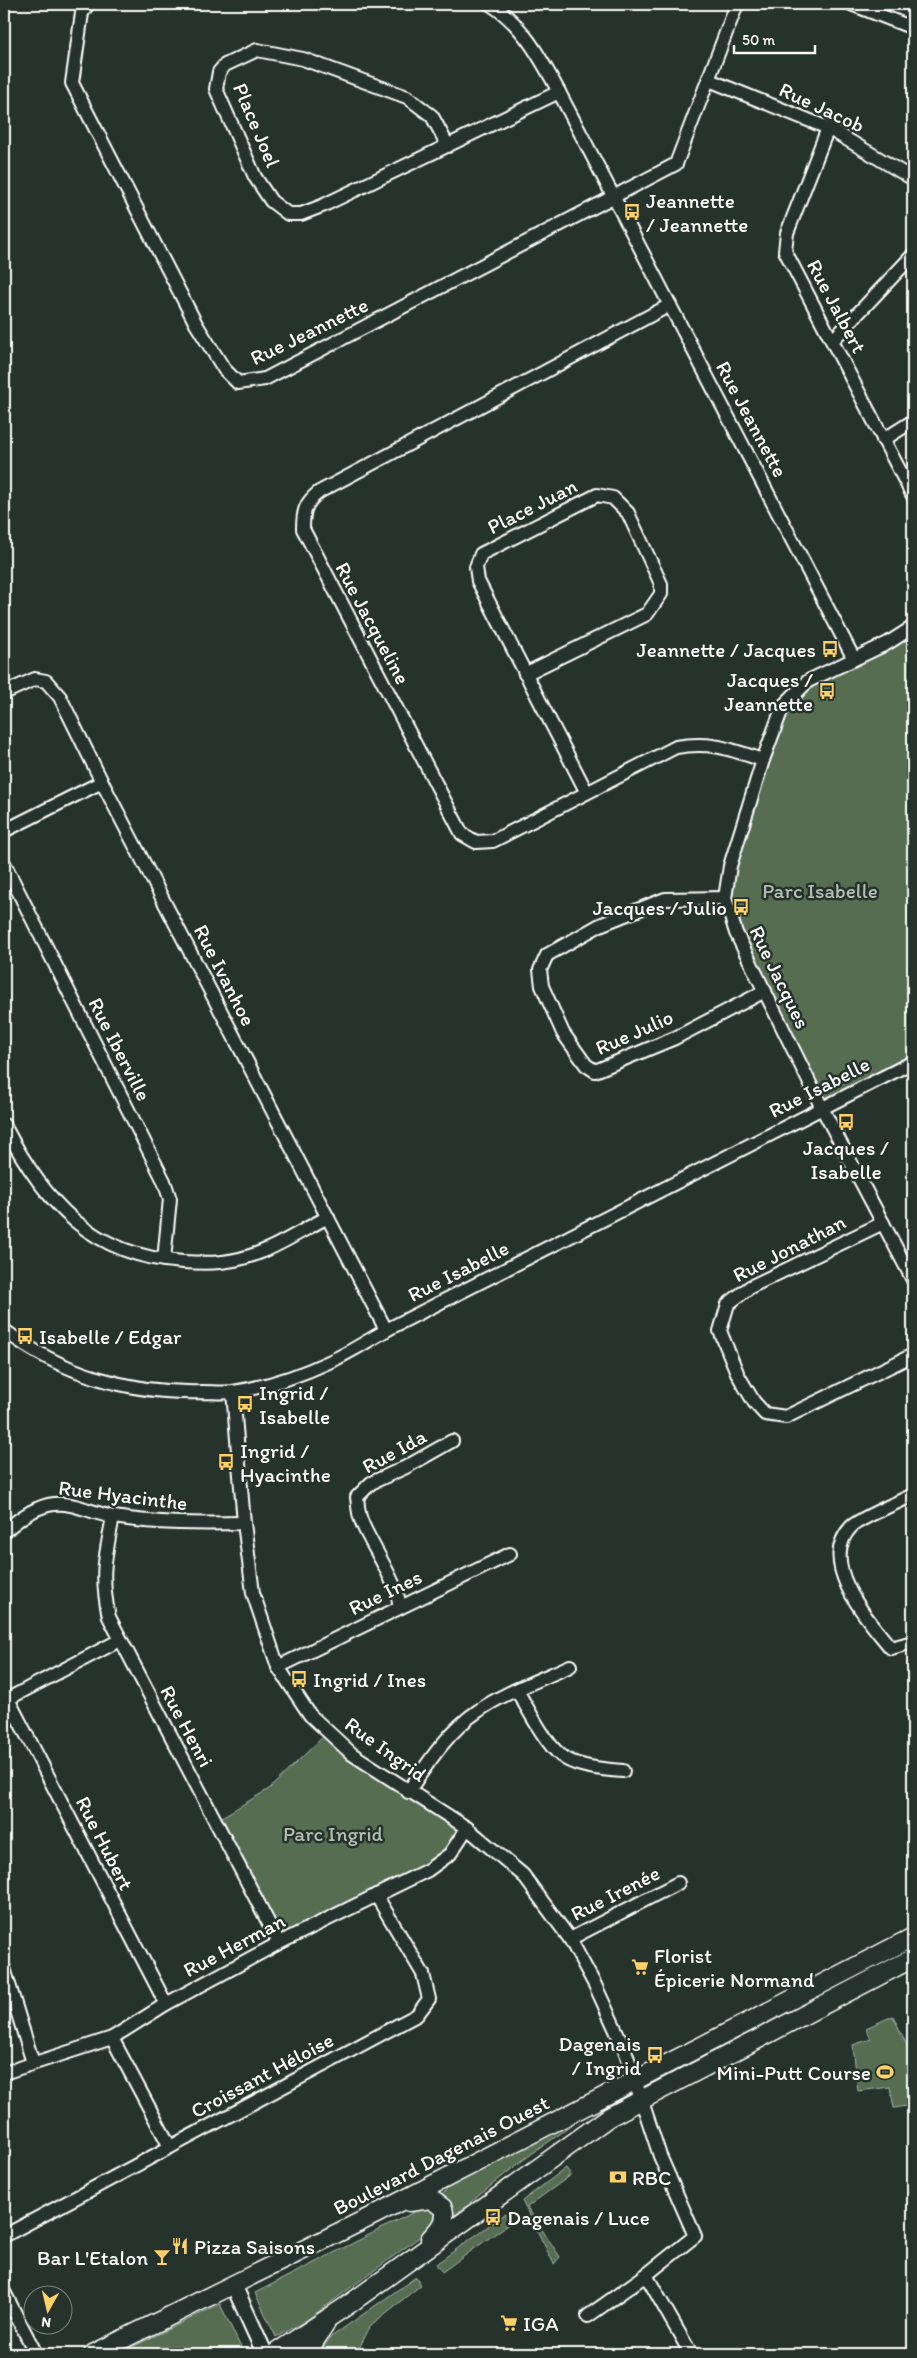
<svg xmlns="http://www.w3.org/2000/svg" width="917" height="2358" font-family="Itim,sans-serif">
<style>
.green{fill:#566d51;stroke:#aab6a8}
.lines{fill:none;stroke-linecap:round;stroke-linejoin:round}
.minor-casing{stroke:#fff;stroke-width:16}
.tertiary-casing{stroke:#fff;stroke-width:19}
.secondary-casing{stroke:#fff;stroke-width:21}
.minor{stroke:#26332d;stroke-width:12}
.tertiary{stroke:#26332d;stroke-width:15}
.secondary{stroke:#26332d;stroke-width:18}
.labels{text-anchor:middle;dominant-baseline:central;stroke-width:5;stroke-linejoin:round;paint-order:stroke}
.street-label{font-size:21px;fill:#fff;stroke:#26332d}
.poi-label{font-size:21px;fill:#fff;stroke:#26332d;text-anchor:start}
.park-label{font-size:21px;fill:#b3bdb1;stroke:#26332d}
</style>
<rect width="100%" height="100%" fill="#26332d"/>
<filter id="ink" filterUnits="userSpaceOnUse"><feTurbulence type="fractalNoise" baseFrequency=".02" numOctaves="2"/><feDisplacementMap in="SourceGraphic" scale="10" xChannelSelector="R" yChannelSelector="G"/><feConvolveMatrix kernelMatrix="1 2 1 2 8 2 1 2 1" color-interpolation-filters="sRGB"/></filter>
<g filter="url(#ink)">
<g class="green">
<polygon points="913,626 913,1062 822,1108 725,898 730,866 793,694"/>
<polygon points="326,1734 467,1828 450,1854 286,1940 268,1927 215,1821 269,1789"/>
<polygon points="893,2016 913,2058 913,2105 894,2108 890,2087 858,2091 853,2045 871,2039 866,2028"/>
<polygon points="599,2106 519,2163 455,2215 452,2206 442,2195 448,2188"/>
<polygon points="566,2168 571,2175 527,2207 560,2257 554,2264 522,2201"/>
<polygon points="422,2208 429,2209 435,2214 435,2221 429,2230 307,2320 276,2337 255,2293"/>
<polygon points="505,2214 510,2223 442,2272 436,2264"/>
<polygon points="416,2277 421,2285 371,2325 356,2354 318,2354 331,2337"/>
<polygon points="220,2304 244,2354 118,2354"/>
</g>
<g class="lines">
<g class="minor-casing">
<g id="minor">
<polyline points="88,4 82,13 72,83 196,324 224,369 238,383 265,379 676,164 737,4"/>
<path d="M490,4C523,24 541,59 559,92L854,659"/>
<polyline points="851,4 913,28"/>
<polyline points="709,80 828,128 913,179"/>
<polyline points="828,128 787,233 785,251 913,496"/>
<polyline points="448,146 432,116 407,97 303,59 257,50 225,65 219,72 216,89 255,177 271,201 288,214 301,214 322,206 559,92"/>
<path d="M670,305L319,492C305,503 303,511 303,529L462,834L476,842L493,841L676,747C712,741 729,749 763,760"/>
<polyline points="833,340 913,255"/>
<polyline points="883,440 913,421"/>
<polyline points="913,627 888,643 808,681 783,706 763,760 730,866 725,898 736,933 822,1108 913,1280"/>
<polyline points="525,674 647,614 661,594 661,584 628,513 613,498 597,495 481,554 476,567 478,581 586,791"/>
<polyline points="4,693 35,679 46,681 60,697 102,782 386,1330"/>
<polyline points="4,831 102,782"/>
<polyline points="4,863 164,1181 170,1199 164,1260"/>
<polyline points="725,898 665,899 600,925 547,955 540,970 542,986 563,1033 586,1065 595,1071 675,1038 765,991"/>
<path d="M4,1125C44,1202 91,1256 183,1262C212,1264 234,1263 261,1252C284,1243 306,1228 328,1217"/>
<polyline points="883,1223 750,1287 728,1304 720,1331 738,1375 754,1402 765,1414 786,1417 913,1355"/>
<path d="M4,1330C61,1374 131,1394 203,1392C213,1392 223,1393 233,1392C266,1387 301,1375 331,1361C353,1351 373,1337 394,1326L913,1062"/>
<polyline points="233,1392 244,1523 253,1593 278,1667 310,1715 352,1754 467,1828 523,1875 570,1939 595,1985 625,2050 660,2156 695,2236 646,2275 588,2316"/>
<path d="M913,1495C901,1501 858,1519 851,1527C817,1563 867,1619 891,1648L913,1642"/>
<path d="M113,1517C105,1558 100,1575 109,1617L279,1943"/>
<path d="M4,1532C17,1520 36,1506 54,1504C74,1502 94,1514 114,1517C157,1524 200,1524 244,1523"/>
<path d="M399,1608C402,1589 368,1541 361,1520C358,1513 358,1504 357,1497L371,1483L406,1467L452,1441"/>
<polyline points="278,1667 510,1554"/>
<path d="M517,1691C529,1709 547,1749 566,1759C580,1767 607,1770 623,1771"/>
<polyline points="8,1699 166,2004"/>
<polyline points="4,1701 120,1640"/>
<path d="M408,1792C427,1764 449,1730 478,1711C505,1692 540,1680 570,1666"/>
<polyline points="570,1939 678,1883"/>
<polyline points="4,1968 33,2063"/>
<polyline points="112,2038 170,2147"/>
<polyline points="4,2073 112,2038 166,2004 279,1943 428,1870 450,1854 467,1828"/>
<polyline points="4,2236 417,2015 429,1999 423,1974 376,1895"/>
<polyline points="646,2275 691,2354"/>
<polyline points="4,2292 36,2354"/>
</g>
</g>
<g class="tertiary-casing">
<polyline id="tertiary" points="234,2286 265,2354"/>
</g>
<g class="secondary-casing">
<g id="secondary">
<path d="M409,2202L431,2199L443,2208C447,2221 439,2229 430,2239"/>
<polyline points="93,2354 378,2213 913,1937"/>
<polyline points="274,2354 348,2305 609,2117 913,1958"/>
<polyline points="306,2354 325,2325"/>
</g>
</g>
<use href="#minor" class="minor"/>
<use href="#tertiary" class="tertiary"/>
<use href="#secondary" class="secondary"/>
</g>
</g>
<defs>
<g id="bus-bare" transform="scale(1.35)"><path d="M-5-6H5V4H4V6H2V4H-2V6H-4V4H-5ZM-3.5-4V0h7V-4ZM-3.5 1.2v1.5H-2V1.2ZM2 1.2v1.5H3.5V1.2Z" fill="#ffd166" stroke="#26332d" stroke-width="2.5" paint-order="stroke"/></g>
<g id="supermarket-bare" transform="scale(1.35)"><path d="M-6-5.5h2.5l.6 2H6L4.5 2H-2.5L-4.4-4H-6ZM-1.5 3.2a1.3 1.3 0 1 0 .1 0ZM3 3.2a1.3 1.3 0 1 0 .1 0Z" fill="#ffd166" stroke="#26332d" stroke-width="2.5" paint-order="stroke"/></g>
<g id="stadium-bare" transform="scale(1.35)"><path d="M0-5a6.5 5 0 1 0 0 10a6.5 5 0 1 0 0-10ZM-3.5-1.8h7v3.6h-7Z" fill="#ffd166" stroke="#26332d" stroke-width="2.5" paint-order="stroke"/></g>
<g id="bank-bare" transform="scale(1.35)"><path d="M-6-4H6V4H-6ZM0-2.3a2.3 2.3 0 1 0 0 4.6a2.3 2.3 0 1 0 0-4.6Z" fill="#ffd166" stroke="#26332d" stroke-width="2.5" paint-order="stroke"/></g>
<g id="restaurant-bare" transform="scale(1.35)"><path d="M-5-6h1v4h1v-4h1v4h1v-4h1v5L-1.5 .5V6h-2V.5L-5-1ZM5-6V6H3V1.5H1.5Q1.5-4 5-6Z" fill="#ffd166" stroke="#26332d" stroke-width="2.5" paint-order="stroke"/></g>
<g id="bar-bare" transform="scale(1.35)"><path d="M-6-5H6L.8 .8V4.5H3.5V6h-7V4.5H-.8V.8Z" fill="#ffd166" stroke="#26332d" stroke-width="2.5" paint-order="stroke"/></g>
</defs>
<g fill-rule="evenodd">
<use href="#bus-bare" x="632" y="212"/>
<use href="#bus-bare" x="830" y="649"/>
<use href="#bus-bare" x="827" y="691"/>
<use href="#bus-bare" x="741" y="907"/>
<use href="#bus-bare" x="846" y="1122"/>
<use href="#bus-bare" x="25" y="1336"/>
<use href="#bus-bare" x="245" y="1404"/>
<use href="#bus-bare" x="226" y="1462"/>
<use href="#bus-bare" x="299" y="1679"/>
<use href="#supermarket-bare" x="640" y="1967"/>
<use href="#bus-bare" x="655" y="2055"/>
<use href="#stadium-bare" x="885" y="2072"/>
<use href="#bank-bare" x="618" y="2177"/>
<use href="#bus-bare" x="493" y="2217"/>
<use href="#restaurant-bare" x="180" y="2246"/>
<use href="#bar-bare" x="162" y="2257"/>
<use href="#supermarket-bare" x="509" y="2323"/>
</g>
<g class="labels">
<g class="street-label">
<text transform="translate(822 107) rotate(25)">Rue Jacob</text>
<text transform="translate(257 125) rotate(67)">Place Joel</text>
<text transform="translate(837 306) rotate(62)">Rue Jalbert</text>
<text transform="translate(309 331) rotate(-26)">Rue Jeannette</text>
<text transform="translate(752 419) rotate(62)">Rue Jeannette</text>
<text transform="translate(532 506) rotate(-27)">Place Juan</text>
<text transform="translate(373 623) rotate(62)">Rue Jacqueline</text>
<text transform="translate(225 975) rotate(63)">Rue Ivanhoe</text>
<text transform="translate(780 977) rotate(64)">Rue Jacques</text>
<text transform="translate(634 1032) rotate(-24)">Rue Julio</text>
<text transform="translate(120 1049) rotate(63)">Rue Iberville</text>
<text transform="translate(819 1087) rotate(-27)">Rue Isabelle</text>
<text transform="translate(789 1248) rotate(-27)">Rue Jonathan</text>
<text transform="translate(458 1271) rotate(-27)">Rue Isabelle</text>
<text transform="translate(394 1451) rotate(-29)">Rue Ida</text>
<text transform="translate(123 1495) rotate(7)">Rue Hyacinthe</text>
<text transform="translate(385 1592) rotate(-26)">Rue Ines</text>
<text transform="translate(187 1726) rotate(62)">Rue Henri</text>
<text transform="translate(386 1749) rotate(36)">Rue Ingrid</text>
<text transform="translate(105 1843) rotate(63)">Rue Hubert</text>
<text transform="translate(615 1893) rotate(-27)">Rue Irenée</text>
<text transform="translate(234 1945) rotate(-28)">Rue Herman</text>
<text transform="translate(262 2075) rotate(-28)">Croissant Héloise</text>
<text transform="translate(441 2155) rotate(-27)">Boulevard Dagenais Ouest</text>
</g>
<g class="poi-label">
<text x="646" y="200">Jeannette<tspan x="646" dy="24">/ Jeannette</tspan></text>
<text x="816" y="649" text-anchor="end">Jeannette / Jacques</text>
<text x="813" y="679" text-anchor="end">Jacques /<tspan x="813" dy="24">Jeannette</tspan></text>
<text x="727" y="907" text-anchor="end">Jacques / Julio</text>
<text x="846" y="1147" text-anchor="middle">Jacques /<tspan x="846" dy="24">Isabelle</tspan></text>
<text x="39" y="1336">Isabelle / Edgar</text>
<text x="259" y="1392">Ingrid /<tspan x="259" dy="24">Isabelle</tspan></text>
<text x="240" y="1450">Ingrid /<tspan x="240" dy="24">Hyacinthe</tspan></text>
<text x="313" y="1679">Ingrid / Ines</text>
<text x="654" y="1955">Florist<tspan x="654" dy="24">Épicerie Normand</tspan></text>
<text x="641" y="2043" text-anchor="end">Dagenais<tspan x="641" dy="24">/ Ingrid</tspan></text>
<text x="871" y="2072" text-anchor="end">Mini-Putt Course</text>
<text x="632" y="2177">RBC</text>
<text x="507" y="2217">Dagenais / Luce</text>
<text x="194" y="2246">Pizza Saisons</text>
<text x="148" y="2257" text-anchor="end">Bar L'Etalon</text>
<text x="523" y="2323">IGA</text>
</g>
<g class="park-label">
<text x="820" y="890">Parc Isabelle</text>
<text x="333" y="1833">Parc Ingrid</text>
</g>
</g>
<rect width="917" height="2358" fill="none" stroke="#26332d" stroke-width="20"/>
<rect x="10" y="10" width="897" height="2338" fill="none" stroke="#fff" stroke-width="2" filter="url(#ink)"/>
<g transform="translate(48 2310) rotate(188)"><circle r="24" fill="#26332d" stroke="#7d8581"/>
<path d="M0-4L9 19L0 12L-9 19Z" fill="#ffd166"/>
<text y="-8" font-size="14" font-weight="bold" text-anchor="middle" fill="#ffffff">N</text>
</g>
<path d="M734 45v8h81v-8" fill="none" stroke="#ffffff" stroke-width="2.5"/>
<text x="742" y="45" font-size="15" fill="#ffffff" stroke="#26332d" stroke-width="4" paint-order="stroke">50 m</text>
</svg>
